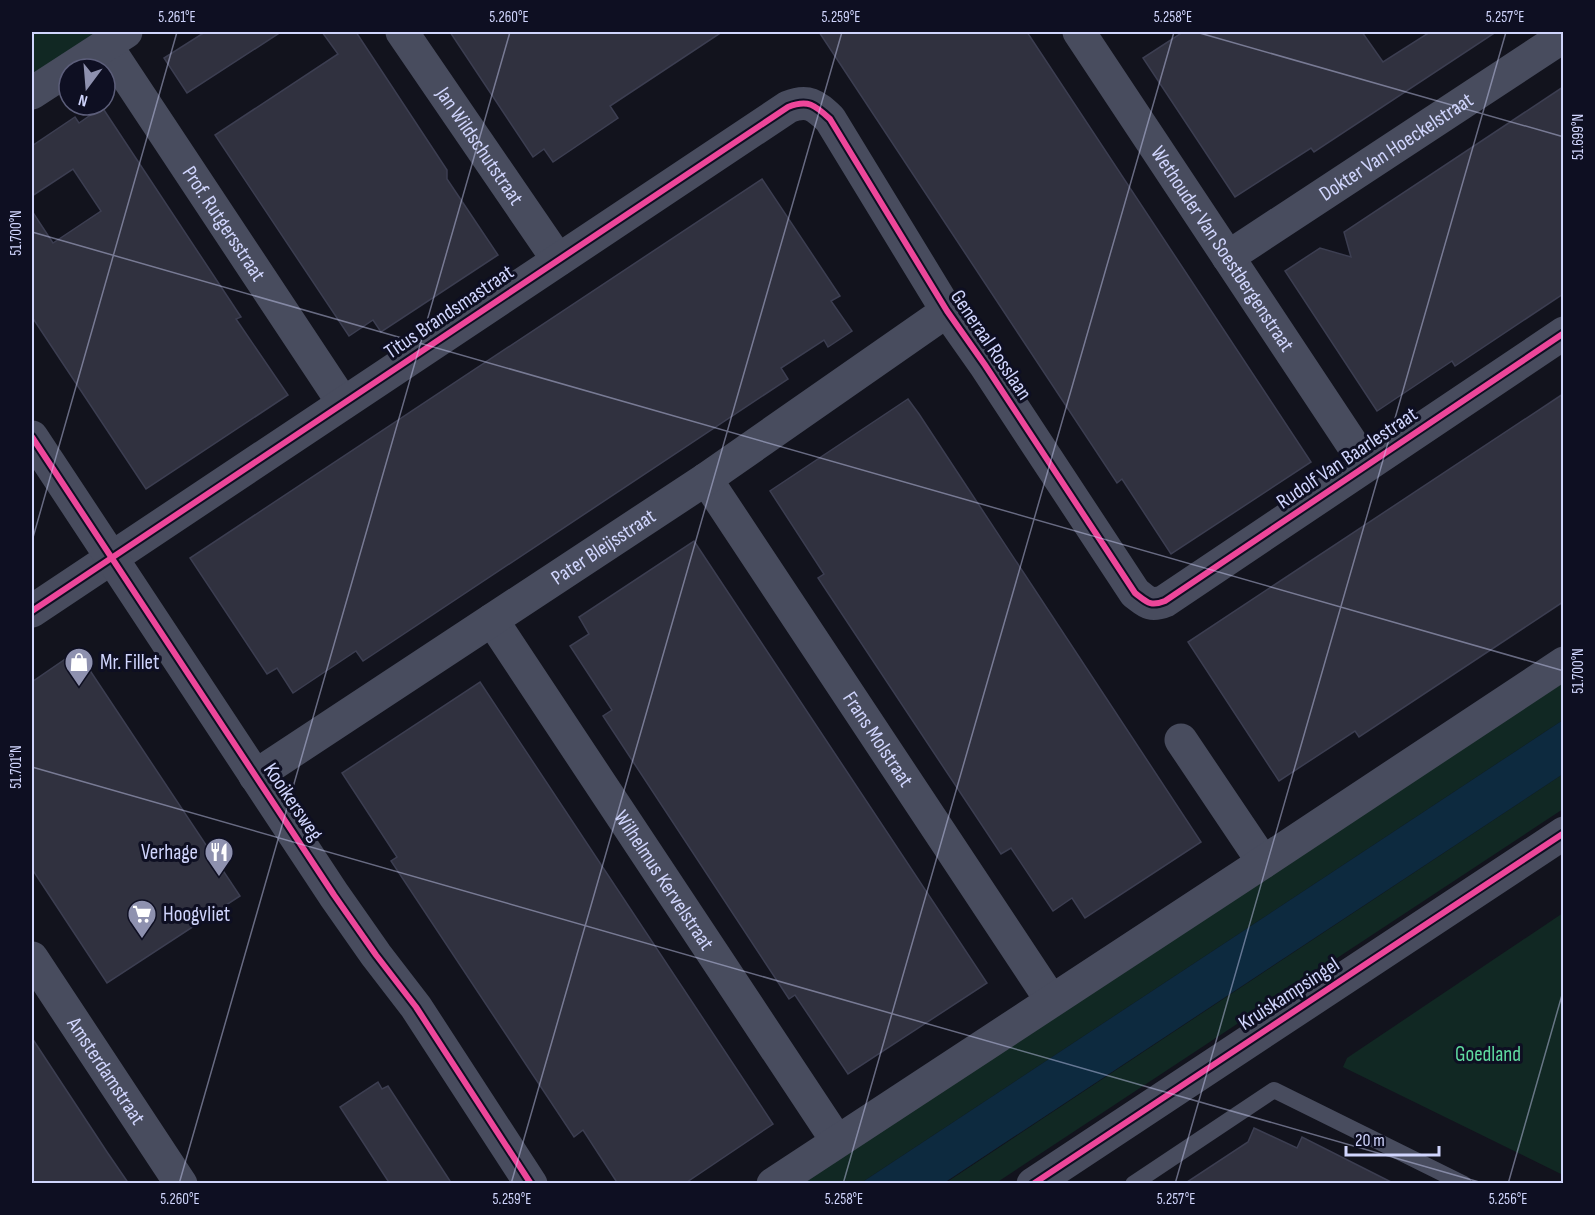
<svg xmlns="http://www.w3.org/2000/svg" width="1595" height="1215" font-family="'Sofia Sans Condensed',sans-serif">
<style>
.green{fill:#112823}
.water{fill:#0d2a3f}
.building{fill:#30313f;stroke:#3c3e51;stroke-width:1.5}
.lines{fill:none;stroke-linecap:round;stroke-linejoin:round}
.service{stroke:#484c5e;stroke-width:16}
.minor{stroke:#484c5e;stroke-width:33}
.tertiary{stroke:#484c5e;stroke-width:33}
.cycleway-casing{stroke:#0e0f22;stroke-width:10}
.cycleway{stroke:#ed469a;stroke-width:6}
.ticks{fill:none;stroke:#d0d5fd;stroke-width:1.5;stroke-opacity:0.45}
.labels{text-anchor:middle;dominant-baseline:central;stroke-width:6;stroke-linejoin:round;paint-order:stroke}
.street-label{font-size:21px;fill:#d0d5fd;stroke:#0e0f22}
.poi-label{font-size:21px;fill:#d0d5fd;stroke:#0e0f22;text-anchor:start}
.park-label{font-size:21px;fill:#5fdba0;stroke:#0e0f22}
.neatline{fill:none;stroke:#d0d5fd;stroke-width:2}
.ticks-label{font-size:15px;text-anchor:middle;fill:#d0d5fd}
</style>
<rect width="100%" height="100%" fill="#12131d"/>
<g class="green">
<polygon points="32,32 102,32 32,77"/>
<polygon points="1563,677 1563,720 861,1183 797,1184"/>
<polygon points="1563,774 1563,809 996,1183 944,1184"/>
<polygon points="1563,913 1563,1175 1343,1067 1347,1058"/>
</g>
<polygon class="water" points="1563,720 1563,774 944,1183 861,1183"/>
<g class="building">
<polygon points="205,32 281,32 187,93 164,58"/>
<polygon points="322,32 356,32 447,170 447,179 498,255 381,332 373,320 349,336 215,135 338,54"/>
<polygon points="450,32 722,32 610,106 618,118 553,162 544,149 533,157"/>
<polygon points="819,32 1027,32 1311,462 1171,554 1122,479 1117,483"/>
<polygon points="1183,32 1362,32 1383,62 1430,32 1496,32 1314,152 1311,148 1235,197 1143,58"/>
<polygon points="1563,87 1563,294 1455,366 1452,361 1377,411 1285,271 1320,248 1351,257 1344,232"/>
<polygon points="102,107 241,317 236,319 288,395 146,489 32,317 32,211 53,243 101,211 73,169 32,196 32,146 75,117 79,123"/>
<polygon points="762,179 840,296 831,301 852,331 828,347 824,340 781,368 788,379 363,661 356,651 293,693 277,668 267,674 190,558"/>
<polygon points="1563,394 1563,602 1359,737 1355,731 1279,781 1188,642"/>
<polygon points="908,399 919,414 1201,842 1085,918 1072,898 1053,911 1011,848 1001,854 818,578 824,574 770,491"/>
<polygon points="694,541 987,983 848,1074 795,995 789,999 603,716 612,710 570,646 589,634 579,617"/>
<polygon points="77,651 240,896 107,983 32,869 32,682"/>
<polygon points="480,682 773,1124 684,1184 618,1184 583,1130 574,1137 391,861 397,857 342,773"/>
<polygon points="32,1038 107,1152 129,1184 32,1184"/>
<polygon points="378,1082 382,1089 388,1086 452,1184 390,1184 340,1107"/>
<polygon points="1254,1128 1297,1148 1302,1137 1395,1184 1184,1184 1248,1142"/>
</g>
<g class="lines">
<polyline class="service" points="1133,1184 1274,1090 1464,1184"/>
<g class="minor">
<path id="s1" d="M402,32L558,260"/>
<path id="s2" d="M1079,32L1366,465"/>
<path id="s3" d="M106,45L343,403"/>
<polyline points="32,93 126,32"/>
<path id="s4" d="M1228,257L1564,36"/>
<path id="s5" d="M706,479L1051,1000"/>
<path d="M32,611L788,107C808,99 815,105 830,119L947,311L985,365L1135,593C1147,602 1150,607 1165,601L1564,333"/>
<path id="s6" d="M492,620L837,1141"/>
<polyline points="1181,740 1263,862"/>
<path id="s7" d="M255,776L706,479L947,311"/>
<path id="s8" d="M32,958L181,1184"/>
<polyline points="773,1184 1259,865 1564,663"/>
<polyline points="1033,1184 1564,833"/>
</g>
<polyline class="tertiary" points="32,437 334,895 376,955 416,1007 531,1184"/>
<g class="cycleway-casing">
<g id="cycleway">
<polyline points="32,437 334,895 376,955 416,1007 531,1184"/>
<path d="M32,611L788,107C808,99 815,105 830,119L947,311L985,365L1135,593C1147,602 1150,607 1165,601L1564,333"/>
<polyline points="1033,1184 1564,833"/>
</g>
</g>
<use href="#cycleway" class="cycleway"/>
</g>
<path class="ticks" d="M1196,32L1564,137M32,232L1564,671M32,541L177,32M32,767L1486,1184M179,1184L510,32M511,1184L842,32M843,1184L1174,32M1175,1184L1506,32M1508,1184L1564,988"/>
<defs>
<g id="shop-pin" transform="scale(1.5)"><path d="M0 17L-7.5 6A9.5 9.5 0 1 1 7.5 6Z" fill="#8e91af" stroke="#0e0f22"/><path d="M-5-2.5h2.3a2.7 3.5 0 0 1 5.4 0H5L5.5 6h-11ZM-1.5-2.5h3a1.5 2.3 0 0 0-3 0Z" fill="#fff"/></g>
<g id="restaurant-pin" transform="scale(1.5)"><path d="M0 17L-7.5 6A9.5 9.5 0 1 1 7.5 6Z" fill="#8e91af" stroke="#0e0f22"/><path d="M-5-6h1v4h1v-4h1v4h1v-4h1v5L-1.5 .5V6h-2V.5L-5-1ZM5-6V6H3V1.5H1.5Q1.5-4 5-6Z" fill="#fff"/></g>
<g id="supermarket-pin" transform="scale(1.5)"><path d="M0 17L-7.5 6A9.5 9.5 0 1 1 7.5 6Z" fill="#8e91af" stroke="#0e0f22"/><path d="M-6-5.5h2.5l.6 2H6L4.5 2H-2.5L-4.4-4H-6ZM-1.5 3.2a1.3 1.3 0 1 0 .1 0ZM3 3.2a1.3 1.3 0 1 0 .1 0Z" fill="#fff"/></g>
</defs>
<g fill-rule="evenodd">
<use href="#shop-pin" x="79" y="662"/>
<use href="#restaurant-pin" x="219" y="852"/>
<use href="#supermarket-pin" x="142" y="914"/>
</g>
<g class="labels">
<g class="street-label">
<text stroke="none"><textPath href="#s1" startOffset="138">Jan Wildschutstraat</textPath></text>
<text stroke="none"><textPath href="#s4" startOffset="201">Dokter Van Hoeckelstraat</textPath></text>
<text stroke="none"><textPath href="#s3" startOffset="214">Prof. Rutgersstraat</textPath></text>
<text stroke="none"><textPath href="#s2" startOffset="260">Wethouder Van Soestbergenstraat</textPath></text>
<text transform="translate(449 312) rotate(-34)">Titus Brandsmastraat</text>
<text transform="translate(991 345) rotate(56)">Generaal Rosslaan</text>
<text transform="translate(1347 458) rotate(-34)">Rudolf Van Baarlestraat</text>
<text stroke="none"><textPath href="#s7" startOffset="417">Pater Bleijsstraat</textPath></text>
<text stroke="none"><textPath href="#s5" startOffset="312">Frans Molstraat</textPath></text>
<text transform="translate(293 802) rotate(56)">Kooikersweg</text>
<text stroke="none"><textPath href="#s6" startOffset="312">Wilhelmus Kervelstraat</textPath></text>
<text transform="translate(1289 994) rotate(-33)">Kruiskampsingel</text>
<text stroke="none"><textPath href="#s8" startOffset="135">Amsterdamstraat</textPath></text>
</g>
<g class="poi-label">
<text x="100" y="662">Mr. Fillet</text>
<text x="198" y="852" text-anchor="end">Verhage</text>
<text x="163" y="914">Hoogvliet</text>
</g>
<g class="park-label">
<text x="1488" y="1054">Goedland</text>
</g>
</g>
<rect width="1595" height="1215" fill="none" stroke="#0e0f22" stroke-width="66"/>
<g transform="translate(87 87) rotate(196)"><circle r="28" fill="#0e0f22" stroke="#5c5e7a" stroke-width="1.5"/>
<path d="M0-4.5L10 22L0 15L-10 22Z" fill="#8e91af"/>
<text y="-9" font-size="16" font-weight="bold" text-anchor="middle" fill="#d0d5fd">N</text>
</g>
<path d="M1346 1146v9h93v-9" fill="none" stroke="#d0d5fd" stroke-width="3"/>
<text x="1355" y="1146" font-size="18" fill="#d0d5fd" stroke="#0e0f22" stroke-width="4.5" paint-order="stroke">20 m</text>
<rect x="33" y="33" width="1529" height="1149" class="neatline"/>
<g class="ticks-label">
<text x="177" y="22">5.261°E</text>
<text x="509" y="22">5.260°E</text>
<text x="841" y="22">5.259°E</text>
<text x="1173" y="22">5.258°E</text>
<text x="1505" y="22">5.257°E</text>
<text transform="translate(1578 137) rotate(-90)" y="5">51.699°N</text>
<text transform="translate(16 233) rotate(-90)" y="5">51.700°N</text>
<text transform="translate(1578 671) rotate(-90)" y="5">51.700°N</text>
<text transform="translate(16 767) rotate(-90)" y="5">51.701°N</text>
<text x="180" y="1204">5.260°E</text>
<text x="512" y="1204">5.259°E</text>
<text x="844" y="1204">5.258°E</text>
<text x="1176" y="1204">5.257°E</text>
<text x="1508" y="1204">5.256°E</text>
</g>
</svg>
